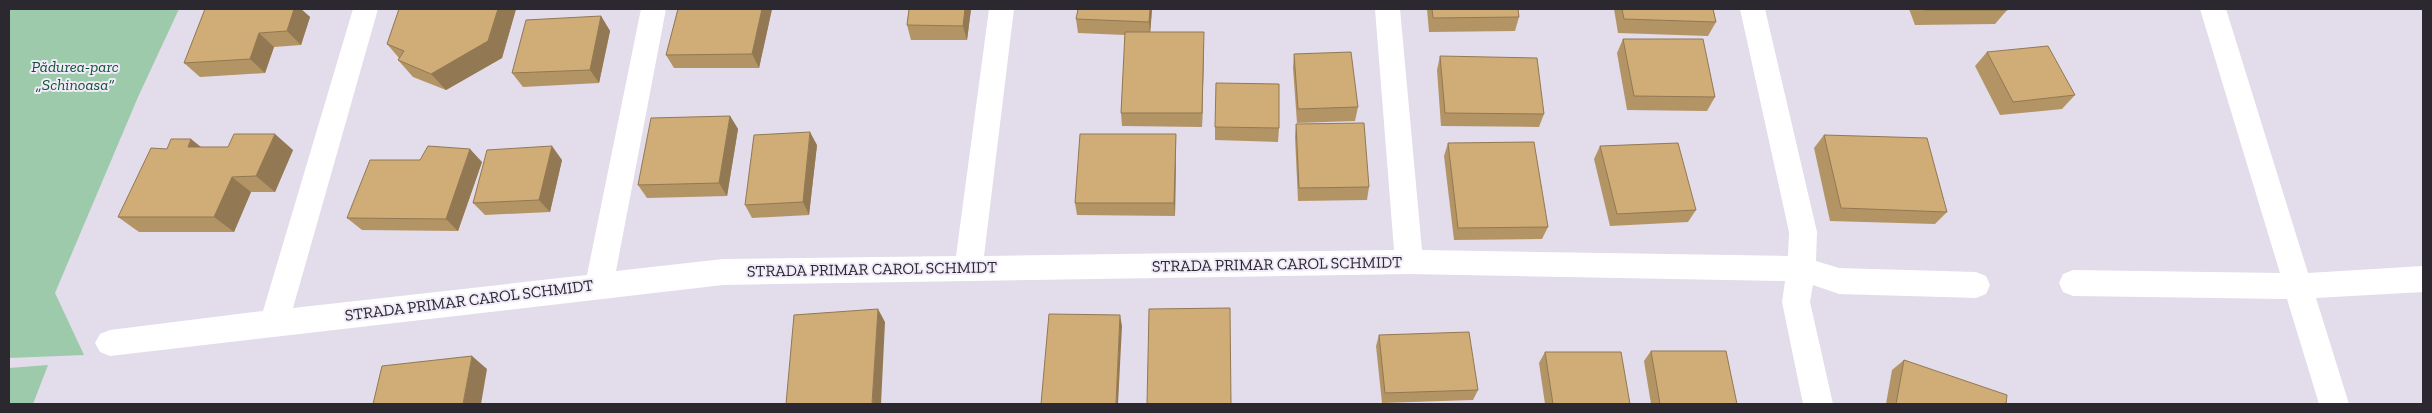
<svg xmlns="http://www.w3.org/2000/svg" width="2432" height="413" font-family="'Zilla Slab',serif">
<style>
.green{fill:#9ccaab}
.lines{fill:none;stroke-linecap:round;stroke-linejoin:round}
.minor{fill:#fff;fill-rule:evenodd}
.wall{fill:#b39465}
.shaded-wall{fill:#927853}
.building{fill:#d0ac76;stroke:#927853}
.labels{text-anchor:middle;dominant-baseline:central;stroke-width:4;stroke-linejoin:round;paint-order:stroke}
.park-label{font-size:16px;font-style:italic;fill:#0d532f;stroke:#f0eaf9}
.street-label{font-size:16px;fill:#2b292f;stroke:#f0eaf9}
</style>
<rect width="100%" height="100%" fill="#e2dceb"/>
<g class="green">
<polygon points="9,9 179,9 138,97 55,293 84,355 9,358"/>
<polygon points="48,365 33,404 9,404 9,368"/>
</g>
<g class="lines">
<g class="minor">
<polygon points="353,9 378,9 293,308 587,275 641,9 666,9 616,271 723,259 956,256 989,9 1014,9 984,256 1394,250 1375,9 1400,9 1422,250 1788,256 1789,232 1740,9 1765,9 1817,232 1816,261 1839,268 1976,272 1986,276 1990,285 1986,294 1976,298 1839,294 1813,285 1810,302 1833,404 1803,404 1782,302 1785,281 1409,274 723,285 110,356 100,352 95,343 100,334 110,330 263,311"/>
<polygon points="2200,9 2226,9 2308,273 2423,266 2423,292 2316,298 2349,404 2319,404 2287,299 2073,296 2063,292 2059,283 2063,274 2073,270 2280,273"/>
</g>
</g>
<g class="wall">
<polygon points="205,9 301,9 310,17 301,45 274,47 265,73 200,77 184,63"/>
<polygon points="399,9 516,9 502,58 446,90 413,77 398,60 399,58 387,44"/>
<polygon points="678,9 772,9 759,68 674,68 666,55"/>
<polygon points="909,9 971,9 967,40 911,40 907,25"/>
<polygon points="1152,9 1150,32 1204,46 1202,127 1122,126 1121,113 1125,35 1078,33 1076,19"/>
<polygon points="1427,9 1518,9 1519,17 1515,31 1429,32"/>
<polygon points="1614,9 1713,9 1716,22 1708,36 1618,33"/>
<polygon points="1909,9 2007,9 2007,10 1995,24 1915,25"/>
<polygon points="601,16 610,31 599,83 523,87 512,73"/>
<polygon points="1623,39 1715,97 1707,111 1627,110 1617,53"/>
<polygon points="1987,52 2075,95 2062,109 2000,115 1975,66"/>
<polygon points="1294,54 1358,107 1355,121 1297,123 1293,68"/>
<polygon points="1440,56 1544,114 1539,127 1441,126 1437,70"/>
<polygon points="730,116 738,129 727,196 647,198 638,185"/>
<polygon points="1296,124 1369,187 1367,200 1298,201 1295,137"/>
<polygon points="1215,127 1279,128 1278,142 1215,140"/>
<polygon points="1176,134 1176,148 1175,216 1077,215 1075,203"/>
<polygon points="1824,135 1947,212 1935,224 1830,221 1814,148"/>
<polygon points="1448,143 1548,227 1542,239 1454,240 1444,156"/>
<polygon points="817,145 809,215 752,218 745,205"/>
<polygon points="1600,146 1696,210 1688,222 1610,226 1594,159"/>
<polygon points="201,147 293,150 275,192 251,192 234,232 139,232 118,217"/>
<polygon points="562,160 550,212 485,215 473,203"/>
<polygon points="482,162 458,231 362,230 347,218"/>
<polygon points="1379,335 1478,390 1473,400 1382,403 1376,346"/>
<polygon points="1651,351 1737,404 1651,404 1644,361"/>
<polygon points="1545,352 1630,404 1545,404 1539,363"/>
<polygon points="1904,360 2006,404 1886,404 1892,370"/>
</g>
<g class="shaded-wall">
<polygon points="294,9 301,9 310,17 301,45 287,31"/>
<polygon points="498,9 516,9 502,58 446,90 431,74"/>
<polygon points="762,9 772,9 759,68 752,54"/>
<polygon points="965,9 971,9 967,40 963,26"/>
<polygon points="1150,9 1152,9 1150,36 1149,22"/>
<polygon points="601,16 610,31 599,83 590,70"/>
<polygon points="1204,32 1204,46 1202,127 1202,113"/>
<polygon points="259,33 274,47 265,73 250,59"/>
<polygon points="730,116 738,129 727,196 719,183"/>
<polygon points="810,132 817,145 809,215 803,202"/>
<polygon points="275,134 293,150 275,192 256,176"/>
<polygon points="1176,134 1176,148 1175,216 1174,203"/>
<polygon points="191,139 211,155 188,147"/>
<polygon points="552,146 562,160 550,212 539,200"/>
<polygon points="470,149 482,162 458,231 446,219"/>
<polygon points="232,177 251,192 234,232 214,217"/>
<polygon points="878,309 885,322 881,404 872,404"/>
<polygon points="1120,315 1122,326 1118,404 1116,404"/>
<polygon points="472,356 487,369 481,404 463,404"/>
</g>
<g class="building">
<polygon points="205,9 294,9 287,31 259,33 250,59 184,63"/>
<polygon points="399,9 498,9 488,41 431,74 398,60 404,51 387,44"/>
<polygon points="678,9 762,9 752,54 666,55"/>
<polygon points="909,9 965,9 963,26 907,25"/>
<polygon points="1078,9 1150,9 1149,22 1076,19"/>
<polygon points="1432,9 1518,9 1519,17 1433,18"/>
<polygon points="1622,9 1713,9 1716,22 1624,19"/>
<rect x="1925" y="9" width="82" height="1"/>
<polygon points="601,16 590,70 512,73 526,20"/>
<polygon points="1125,32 1204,32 1202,113 1121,113"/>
<polygon points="1623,39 1703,39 1715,97 1634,96"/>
<polygon points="2048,46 2075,95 2013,102 1987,52"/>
<polygon points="1351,52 1358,107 1298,109 1294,54"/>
<polygon points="1440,56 1537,58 1544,114 1445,113"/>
<polygon points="1216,83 1279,84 1279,128 1215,127"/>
<polygon points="730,116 719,183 638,185 651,118"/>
<polygon points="1364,123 1369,187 1299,188 1296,124"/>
<polygon points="810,132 803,202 745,205 754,135"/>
<polygon points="234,134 275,134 256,176 232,177 214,217 118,217 151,148 167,149 171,139 191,139 188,147 228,147"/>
<polygon points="1080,134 1176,134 1174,203 1075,203"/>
<polygon points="1824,135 1927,138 1947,212 1841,208"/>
<polygon points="1534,142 1548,227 1458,228 1448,143"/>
<polygon points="1678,143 1696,210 1617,214 1600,146"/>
<polygon points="428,146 470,149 446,219 347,218 370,160 420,160"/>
<polygon points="552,146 539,200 473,203 487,150"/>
<polygon points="1230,308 1231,404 1147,404 1149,309"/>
<polygon points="878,309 872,404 786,404 794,315"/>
<polygon points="1049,314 1120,315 1116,404 1041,404"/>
<polygon points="1469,332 1478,390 1385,393 1379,335"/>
<polygon points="1651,351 1726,351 1737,404 1660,404"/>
<polygon points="1545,352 1621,352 1630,404 1553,404"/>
<polygon points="472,356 463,404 373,404 382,366"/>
<polygon points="1904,360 2007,395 2006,404 1896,404"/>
</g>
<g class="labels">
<g class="park-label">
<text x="75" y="66">Pădurea-parc<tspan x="75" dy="18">„Schinoasa“</tspan></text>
</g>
<g class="street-label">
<text transform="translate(1277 264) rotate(-1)">STRADA PRIMAR CAROL SCHMIDT</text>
<text transform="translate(872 269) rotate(-1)">STRADA PRIMAR CAROL SCHMIDT</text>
<text transform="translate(469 300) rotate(-7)">STRADA PRIMAR CAROL SCHMIDT</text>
</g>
</g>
<rect width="2432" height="413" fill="none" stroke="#2b292f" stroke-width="20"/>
</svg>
